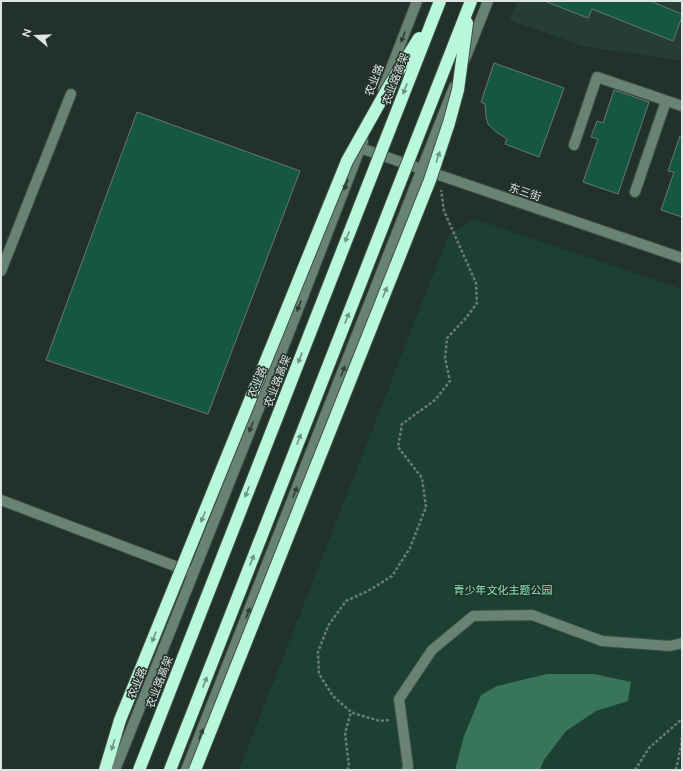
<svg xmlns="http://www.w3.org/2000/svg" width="683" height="771" font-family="Ubuntu,'Noto Sans SC',sans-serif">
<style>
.built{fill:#263d33}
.green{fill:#1c4032}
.water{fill:#39755d}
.building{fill:#165740;stroke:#687870}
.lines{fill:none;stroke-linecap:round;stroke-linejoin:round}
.minor-casing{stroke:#414e48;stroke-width:12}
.highway-casing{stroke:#414e48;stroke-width:14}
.path{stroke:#6e7a75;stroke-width:2.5;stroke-dasharray:3 2;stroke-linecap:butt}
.minor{stroke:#698276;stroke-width:10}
.highway{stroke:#b8f8db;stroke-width:12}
.highway-bridge-casing{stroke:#414e48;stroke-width:14;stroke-linecap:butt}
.highway-bridge{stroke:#b8f8db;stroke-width:12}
.oneway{fill:#2e3d36}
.oneway2{fill:#6e9483}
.labels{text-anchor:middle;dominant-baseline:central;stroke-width:3;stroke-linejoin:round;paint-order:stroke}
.street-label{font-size:11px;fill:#dce5e1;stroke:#23312b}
.park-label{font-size:11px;fill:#86e2bc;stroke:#23312b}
</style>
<rect width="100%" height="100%" fill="#23312b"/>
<polygon class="built" points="517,1 682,1 682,61 583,46 509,20"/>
<polygon class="green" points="475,219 682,289 682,770 239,770 449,234"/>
<polygon class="water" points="547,674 594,674 631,682 628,701 596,711 566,731 544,760 540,770 455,770 464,736 481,695 497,686"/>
<g class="building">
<polygon points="547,1 650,1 682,14 682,17 673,41 592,9 588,18 547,2"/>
<polygon points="494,63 564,88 539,157 505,144 507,139 495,131 488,124 486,117 485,104 481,102"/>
<polygon points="614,90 649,102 618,194 583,182 598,139 591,137 597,121 603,123"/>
<polygon points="137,112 300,171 208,414 46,360"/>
<polygon points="680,136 682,137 682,217 661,210 674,172 668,171"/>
</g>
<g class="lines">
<g class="minor-casing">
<g id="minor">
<polyline points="465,59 488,1"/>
<polyline points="383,89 417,1"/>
<polyline points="574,145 597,77 682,106"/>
<polyline points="360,148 682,258"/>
<polyline points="635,192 666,101"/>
<polyline points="1,271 71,94"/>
<polyline points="1,500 188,571"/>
<polyline points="115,770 289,333 363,141"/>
<polyline points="186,770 454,87"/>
<polyline points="407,770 408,766 399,699 432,650 473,616 532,615 602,641 670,646 682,643"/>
</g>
</g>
<g class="highway-casing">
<polyline id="highway" points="105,770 120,720"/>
</g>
<g class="path">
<polyline points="389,720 380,721 356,714 351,712 333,696 319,674 318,652 328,626 346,601 368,591 392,576 410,548 426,507 422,478 398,447 402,424 435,400 450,381 445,358 447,338 466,318 477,303 476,283 444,211 441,190"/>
<polyline points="347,770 349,766 345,733 351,712"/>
<polyline points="635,770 649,748 682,719"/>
<polyline points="676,770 681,746 682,736"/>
</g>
<use href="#minor" class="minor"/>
<use href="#highway" class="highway"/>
<g class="highway-bridge-casing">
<g id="highway-bridge">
<polyline points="120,720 347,161 388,88 419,38"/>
<polyline points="139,770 440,1"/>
<polyline points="170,770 471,1"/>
<polyline points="195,770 430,180 449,123 458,90 467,23"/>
</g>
</g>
<use href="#highway-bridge" class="highway-bridge"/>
</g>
<defs><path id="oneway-solid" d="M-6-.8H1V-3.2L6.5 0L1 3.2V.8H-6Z"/></defs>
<g class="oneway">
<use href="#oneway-solid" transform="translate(403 37) rotate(111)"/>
<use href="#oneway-solid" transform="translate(346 185) rotate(111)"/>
<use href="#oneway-solid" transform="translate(299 306) rotate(111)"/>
<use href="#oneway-solid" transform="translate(343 371) rotate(-69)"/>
<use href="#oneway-solid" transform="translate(251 427) rotate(112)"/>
<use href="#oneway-solid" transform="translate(295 492) rotate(-69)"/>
<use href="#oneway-solid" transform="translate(248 613) rotate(-69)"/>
<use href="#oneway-solid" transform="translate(201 734) rotate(-69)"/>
</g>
<g class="oneway2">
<use href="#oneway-solid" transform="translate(405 89) rotate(111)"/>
<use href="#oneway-solid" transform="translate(438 157) rotate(-71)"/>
<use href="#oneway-solid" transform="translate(347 237) rotate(111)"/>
<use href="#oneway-solid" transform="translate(385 292) rotate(-68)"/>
<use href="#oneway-solid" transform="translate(347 318) rotate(-69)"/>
<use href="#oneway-solid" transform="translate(300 358) rotate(111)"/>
<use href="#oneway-solid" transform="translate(299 439) rotate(-69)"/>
<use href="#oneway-solid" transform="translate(247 492) rotate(111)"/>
<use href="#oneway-solid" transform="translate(203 517) rotate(112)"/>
<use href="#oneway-solid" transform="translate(252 560) rotate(-69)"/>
<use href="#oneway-solid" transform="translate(154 637) rotate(112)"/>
<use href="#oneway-solid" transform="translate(205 682) rotate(-69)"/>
<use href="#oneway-solid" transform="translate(113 745) rotate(107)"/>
</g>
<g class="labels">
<g class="street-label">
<text transform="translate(395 79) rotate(-69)">农业路高架</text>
<text transform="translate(374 80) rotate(-69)">农业路</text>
<text transform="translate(525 192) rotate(19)">东三街</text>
<text transform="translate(277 381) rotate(-69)">农业路高架</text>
<text transform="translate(257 382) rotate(-68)">农业路</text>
<text transform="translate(159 682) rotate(-69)">农业路高架</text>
<text transform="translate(137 683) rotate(-68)">农业路</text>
</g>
<g class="park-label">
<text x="503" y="590">青少年文化主题公园</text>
</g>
</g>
<rect width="683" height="771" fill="none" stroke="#dce5e1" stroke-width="4"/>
<g transform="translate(36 36) rotate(289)" stroke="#23312b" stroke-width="3" paint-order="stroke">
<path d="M0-3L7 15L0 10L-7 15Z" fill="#dce5e1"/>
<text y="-6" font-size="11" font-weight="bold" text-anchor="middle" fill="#dce5e1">N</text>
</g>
</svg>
